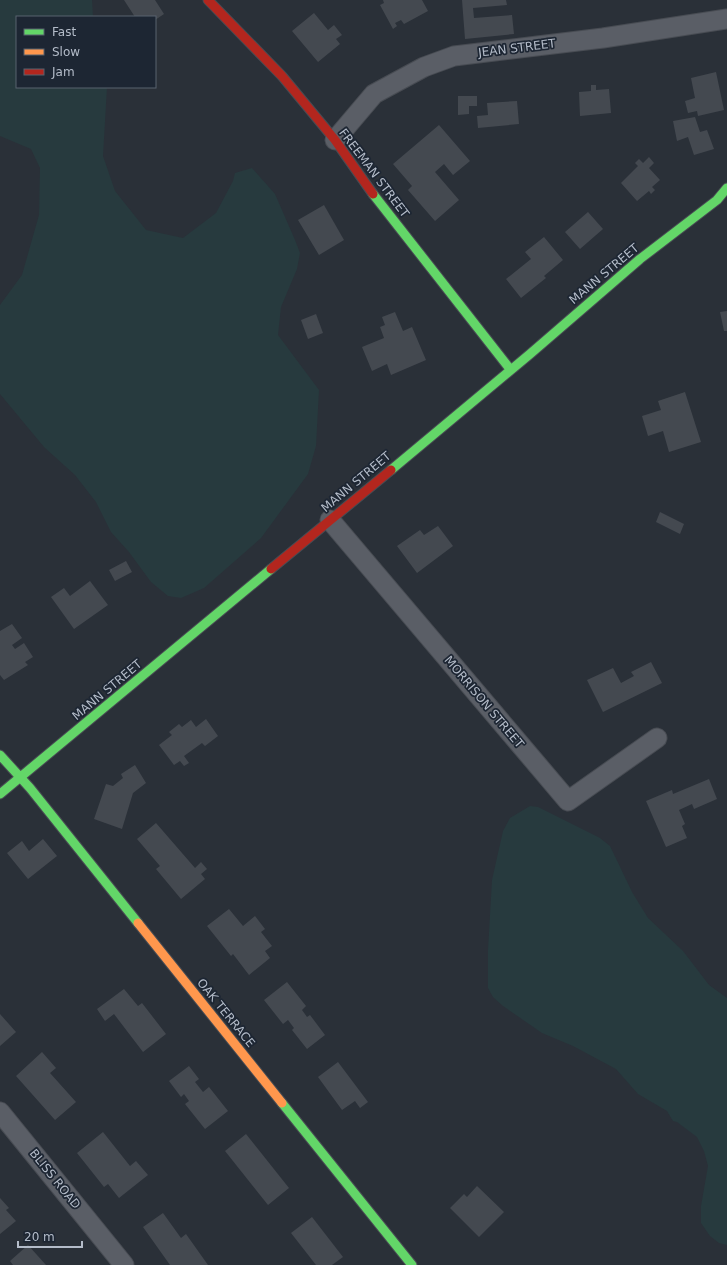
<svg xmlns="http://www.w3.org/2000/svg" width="727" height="1265" font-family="'DejaVu Sans',sans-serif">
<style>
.green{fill:#273a3e}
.building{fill:#444950}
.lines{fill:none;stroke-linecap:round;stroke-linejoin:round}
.street-casing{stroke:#484c53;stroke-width:21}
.fast-casing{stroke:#484c53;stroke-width:11}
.slow-casing{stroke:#484c53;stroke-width:11}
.jam-casing{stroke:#484c53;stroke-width:11}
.street{stroke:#5a5e66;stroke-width:19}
.fast{stroke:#63d668;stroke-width:9}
.slow{stroke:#ff974d;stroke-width:9}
.jam{stroke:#b3261e;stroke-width:9}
.labels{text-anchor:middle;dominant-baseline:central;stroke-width:3.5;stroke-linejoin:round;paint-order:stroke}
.street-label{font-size:12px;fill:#b4bcc9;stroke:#1d2633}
</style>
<rect width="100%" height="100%" fill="#2a3038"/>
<g class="green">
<polygon points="0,0 92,0 93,17 17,17 17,87 107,87 103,156 115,191 146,230 183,238 216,213 233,181 235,173 252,168 275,194 295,240 300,253 297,269 281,307 278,335 319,390 316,446 308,474 261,538 204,588 181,598 168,596 151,582 129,552 111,532 96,502 75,475 44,447 0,394 0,305 22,275 39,215 40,168 31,149 0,136"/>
<polygon points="530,806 538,807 600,838 610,846 632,892 648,918 683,951 709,985 727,998 727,1245 719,1243 710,1236 701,1223 701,1206 708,1166 704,1151 697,1137 677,1122 673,1121 667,1111 638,1094 616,1069 573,1046 542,1033 503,1006 493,997 488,988 488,950 492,880 503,831 510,818"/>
</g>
<g class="building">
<polygon points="124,0 155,0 164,14 155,20 155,17 135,17"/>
<polygon points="383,0 422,0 428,11 404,24 401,20 395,23 397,26 393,29 380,5 384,3"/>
<polygon points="462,0 506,0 507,5 473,8 474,18 512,15 514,34 465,39"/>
<polygon points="314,13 328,30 334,25 342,35 336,39 340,44 318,62 292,31"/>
<polygon points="716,72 724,110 698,116 697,111 688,113 685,101 695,98 691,78"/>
<polygon points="591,85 596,85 596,90 609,89 611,113 580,116 579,92 591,91"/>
<polygon points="458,96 477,96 477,106 469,106 469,114 458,115"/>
<polygon points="517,101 519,124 478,128 477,116 488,115 487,103"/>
<polygon points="695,117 700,132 707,130 714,149 694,155 688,137 677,141 673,121"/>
<polygon points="439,125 470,161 453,175 444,164 435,172 459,200 435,221 408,190 412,186 393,164"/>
<polygon points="649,157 654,163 649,168 660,180 652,187 655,190 651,194 649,191 637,201 621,183 638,166 635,163 639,159 643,163"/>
<polygon points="324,205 344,240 319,255 298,220"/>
<polygon points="588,212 603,229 580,249 565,232"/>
<polygon points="544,237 563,260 544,276 546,278 521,298 506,279 531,259 525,252"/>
<polygon points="727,311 727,331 724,331 720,312"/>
<polygon points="395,312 403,331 412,327 426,360 391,375 387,364 372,371 362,347 384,338 380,327 385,325 382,317"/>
<polygon points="316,314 323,333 308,339 301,320"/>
<polygon points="685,392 701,442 669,452 663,431 648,436 642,416 661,410 658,401"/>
<polygon points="660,512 684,524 680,534 656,522"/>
<polygon points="438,526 453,546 417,573 397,546 420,530 424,535"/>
<polygon points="126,561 132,572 115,581 109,570"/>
<polygon points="90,581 108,605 74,629 51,597 64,588 70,596"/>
<polygon points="12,624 22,638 12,645 15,649 24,643 33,657 25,662 28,665 4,680 0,675 0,631"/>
<polygon points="651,662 662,683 603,712 587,680 613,668 621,683 634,676 631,672"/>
<polygon points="206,719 218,736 205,746 202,743 184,756 189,763 184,766 180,761 174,765 159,745 172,735 169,732 179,724 182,727 191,720 196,727"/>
<polygon points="135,765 146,783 133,793 122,829 94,819 106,784 113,786 123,778 121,774"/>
<polygon points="709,779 717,799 694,809 692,804 679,810 685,824 682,826 687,838 666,847 646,801 672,790 673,794"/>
<polygon points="156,823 195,868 201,862 207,869 201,874 205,879 181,899 156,869 160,866 137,839"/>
<polygon points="43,839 57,856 28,879 7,853 22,841 29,851"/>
<polygon points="229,909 243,926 255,916 265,929 261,932 272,946 265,951 270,958 249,975 233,954 231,956 207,926"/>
<polygon points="287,982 306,1006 302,1010 307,1017 310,1015 325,1035 307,1049 292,1030 294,1028 288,1020 283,1024 264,1000"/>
<polygon points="124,989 138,1006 142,1003 166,1034 143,1052 114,1014 105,1021 97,1009"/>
<polygon points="0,1014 16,1032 0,1046"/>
<polygon points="42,1052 56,1068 50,1073 76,1102 55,1120 16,1076"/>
<polygon points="338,1062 368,1102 360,1108 355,1101 342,1110 318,1077"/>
<polygon points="189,1066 199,1079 195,1082 203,1092 209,1087 228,1111 205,1129 185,1104 189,1101 184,1094 181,1097 169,1081"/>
<polygon points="103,1132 130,1166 136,1161 148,1175 119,1198 108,1184 104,1187 77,1153"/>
<polygon points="246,1134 289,1188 268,1205 225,1151"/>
<polygon points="477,1186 504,1212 479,1237 450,1208 464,1194 467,1197"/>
<polygon points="0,1198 9,1208 6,1210 16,1221 0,1234"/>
<polygon points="163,1213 181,1238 186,1234 208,1265 170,1265 143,1227"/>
<polygon points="312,1217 343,1257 332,1265 316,1265 291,1233"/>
<polygon points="28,1245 46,1265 13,1265 10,1261"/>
</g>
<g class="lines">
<g class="street-casing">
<g id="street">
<polyline points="335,140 374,94 424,67 454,56 603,38 727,19"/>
<polyline points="330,520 568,801 657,738"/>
<polyline points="0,1112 124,1265"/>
</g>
</g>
<g class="fast-casing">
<g id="fast">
<polyline points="373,194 510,369"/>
<polyline points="391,470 530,354 640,259 717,200 727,188"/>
<polyline points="0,755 30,788 138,923"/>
<polyline points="0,794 271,569"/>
<polyline points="282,1103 412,1265"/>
</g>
</g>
<g class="slow-casing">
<polyline id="slow" points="138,923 282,1103"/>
</g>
<g class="jam-casing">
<g id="jam">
<polyline points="208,0 282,76 335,140 373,194"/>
<polyline points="271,569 391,470"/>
</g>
</g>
<use href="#street" class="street"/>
<use href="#fast" class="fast"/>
<use href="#slow" class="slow"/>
<use href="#jam" class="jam"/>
</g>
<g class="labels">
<g class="street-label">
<text transform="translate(517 48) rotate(-7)">JEAN STREET</text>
<text transform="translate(374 173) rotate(53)">FREEMAN STREET</text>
<text transform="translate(604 274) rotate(-40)">MANN STREET</text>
<text transform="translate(356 482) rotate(-40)">MANN STREET</text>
<text transform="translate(107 690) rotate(-40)">MANN STREET</text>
<text transform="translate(484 702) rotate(50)">MORRISON STREET</text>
<text transform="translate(226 1013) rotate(51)">OAK TERRACE</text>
<text transform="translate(55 1179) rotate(51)">BLISS ROAD</text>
</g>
</g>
<rect x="16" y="16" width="140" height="72" fill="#1d2633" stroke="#59626f"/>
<rect x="24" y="29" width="20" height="6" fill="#63d668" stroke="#59626f"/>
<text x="52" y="36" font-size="12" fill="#b4bcc9">Fast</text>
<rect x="24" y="49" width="20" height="6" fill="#ff974d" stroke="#59626f"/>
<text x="52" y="56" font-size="12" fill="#b4bcc9">Slow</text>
<rect x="24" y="69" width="20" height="6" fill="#b3261e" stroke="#59626f"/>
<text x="52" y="76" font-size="12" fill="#b4bcc9">Jam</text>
<path d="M18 1241v6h64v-6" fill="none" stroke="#b4bcc9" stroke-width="2"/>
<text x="24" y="1241" font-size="12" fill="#b4bcc9" stroke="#1d2633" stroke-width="3" paint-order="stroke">20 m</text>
</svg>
